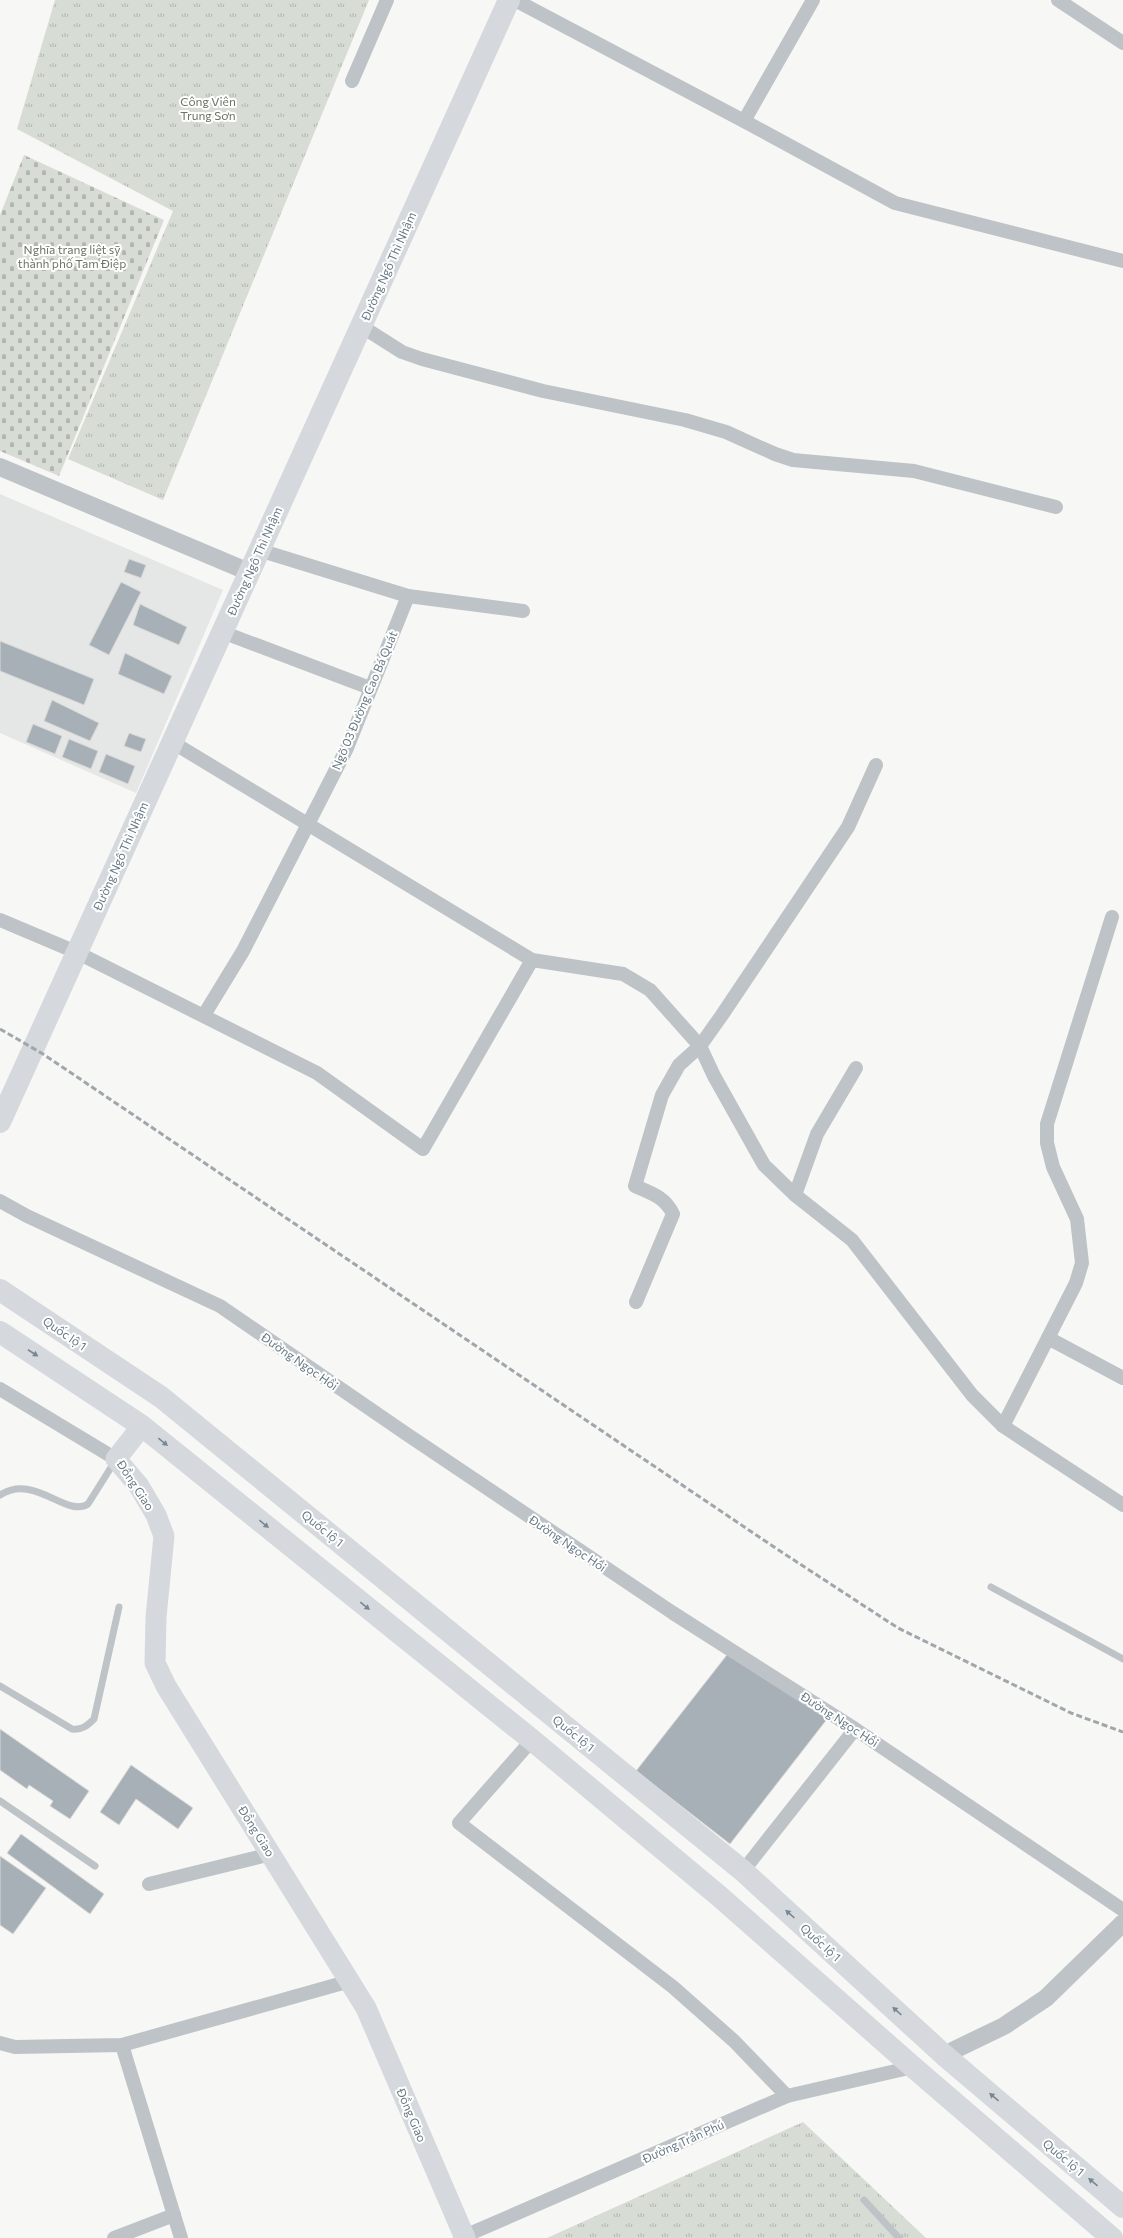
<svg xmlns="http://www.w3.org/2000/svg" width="1123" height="2238" font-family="Commissioner,sans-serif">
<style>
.built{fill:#e5e6e6}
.cemetery{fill:url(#cemetery-stones)}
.park{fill:url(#park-tufts)}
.building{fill:#a7b0b6;stroke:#d9d9d7}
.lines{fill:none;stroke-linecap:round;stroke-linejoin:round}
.service{stroke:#bec3c7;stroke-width:7}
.minor{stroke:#bec3c7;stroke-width:14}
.tertiary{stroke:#bec3c7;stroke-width:18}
.secondary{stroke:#d5d9dd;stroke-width:21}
.primary{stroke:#d5d9dd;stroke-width:22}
.trunk{stroke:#d5d9dd;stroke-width:22}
.rail{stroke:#a0a7ac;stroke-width:3;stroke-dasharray:6 3;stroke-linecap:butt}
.oneway{fill:#788792}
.labels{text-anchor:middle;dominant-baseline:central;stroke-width:4;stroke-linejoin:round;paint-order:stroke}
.park-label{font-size:12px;fill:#677762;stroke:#fff}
.street-label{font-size:12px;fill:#677985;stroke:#fff}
</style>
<defs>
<pattern id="cemetery-stones" width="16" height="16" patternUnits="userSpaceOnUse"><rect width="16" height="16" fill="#d7dcd4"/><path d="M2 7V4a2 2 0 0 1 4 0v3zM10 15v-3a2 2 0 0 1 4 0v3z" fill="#b2b7b2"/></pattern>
<pattern id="park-tufts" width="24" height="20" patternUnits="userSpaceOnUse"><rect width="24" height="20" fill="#d7dcd4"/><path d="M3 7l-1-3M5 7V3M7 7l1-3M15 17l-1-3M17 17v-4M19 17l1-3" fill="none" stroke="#b2b7b2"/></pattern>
</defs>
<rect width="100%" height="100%" fill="#f7f7f5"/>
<polygon class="built" points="0,494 223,590 136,793 0,733"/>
<polygon class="cemetery" points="24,155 164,220 59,476 0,451 0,215"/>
<g class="park">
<polygon points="55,0 369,0 163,500 68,459 173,211 17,129"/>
<polygon points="803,2122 926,2238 547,2238"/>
</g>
<g class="building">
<polygon points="129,559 146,565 141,578 124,572"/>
<polygon points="121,582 141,592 109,655 89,645"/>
<polygon points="140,604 187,627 179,645 133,625"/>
<polygon points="0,641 94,679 84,705 0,671"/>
<polygon points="125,653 172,676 164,694 118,674"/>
<polygon points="52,700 99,723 90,741 44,721"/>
<polygon points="33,724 62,736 55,754 26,742"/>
<polygon points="129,733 146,739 141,752 124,746"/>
<polygon points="69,739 98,751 91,769 62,757"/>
<polygon points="106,754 135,766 128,784 99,772"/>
<polygon points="730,1651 831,1714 730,1844 636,1771"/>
<polygon points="0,1729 89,1791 70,1819 50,1806 53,1801 29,1785 27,1789 0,1770"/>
<polygon points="131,1765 193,1808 178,1829 136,1799 119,1825 100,1812"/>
<polygon points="21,1834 104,1894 90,1914 7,1853"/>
<polygon points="0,1856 46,1888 13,1934 0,1925"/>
</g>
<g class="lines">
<g class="service">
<path d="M0,1495C35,1473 66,1518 88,1504L115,1461"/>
<polyline points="991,1587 1123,1659"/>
<path d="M0,1686L72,1729C82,1730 87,1726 94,1719L119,1607"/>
<polyline points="0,1801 95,1866"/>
<polyline points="864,2200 899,2238"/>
</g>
<g class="minor">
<polyline points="515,0 744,121 895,203 1123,261"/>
<polyline points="1058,0 1123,43"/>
<polyline points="352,81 387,0"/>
<polyline points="744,121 813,0"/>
<polyline points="361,326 402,352 422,359 543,391 685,420 726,432 775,454 793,460 914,471 1056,507"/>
<polyline points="259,550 408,596 523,611"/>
<polyline points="222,632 370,688"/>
<polyline points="172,742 532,960 623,974 650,990 700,1046 714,1076 764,1165 795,1195 852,1240 972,1395 1003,1426 1123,1505"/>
<polyline points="0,920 76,952 317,1073 423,1149 532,960"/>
<polyline points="204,1015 243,951 347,748 408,596"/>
<polyline points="795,1195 817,1134 856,1068"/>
<polyline points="0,1201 27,1216 220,1306 405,1433 673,1613 855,1729 1123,1910"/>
<path d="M636,1302L673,1214C665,1197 651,1193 635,1186L662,1095L679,1065L700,1046L722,1015L848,827L876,765"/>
<polyline points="1048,1338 1123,1378"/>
<polyline points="0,1389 116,1459"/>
<polyline points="1003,1426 1076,1283 1082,1263 1077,1219 1053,1167 1047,1143 1047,1124 1112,917"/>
<polyline points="532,1740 459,1823 673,1987 734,2041 787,2096"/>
<polyline points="743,1871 855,1729"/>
<polyline points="149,1884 271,1854"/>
<polyline points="0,2043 15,2047 122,2045 350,1981"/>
<polyline points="122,2045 181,2238"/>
<polyline points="114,2238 174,2215"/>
<polyline points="460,2238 787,2096 913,2067"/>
</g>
<g class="tertiary">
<polyline points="0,467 249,572"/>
<polyline points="944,2055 1004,2026 1046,1998 1123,1923"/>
</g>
<polyline class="secondary" points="142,1426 116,1459 139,1486 156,1515 164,1536 156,1617 155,1663 166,1686 366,2008 465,2238"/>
<polyline class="primary" points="0,1122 509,0"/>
<g class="trunk">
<polyline points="0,1290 161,1397 743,1871 944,2055 1123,2207"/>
<polyline points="0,1332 142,1426 532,1740 719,1896 913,2067 1112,2238"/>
</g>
<polyline class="rail" points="0,1029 43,1054 777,1549 898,1628 1071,1713 1123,1732"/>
</g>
<defs><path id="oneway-solid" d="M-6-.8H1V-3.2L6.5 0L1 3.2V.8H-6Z"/></defs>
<g class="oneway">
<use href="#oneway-solid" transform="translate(33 1353) rotate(33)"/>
<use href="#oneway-solid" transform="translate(163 1442) rotate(39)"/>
<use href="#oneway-solid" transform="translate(264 1524) rotate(39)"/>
<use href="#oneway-solid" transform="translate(365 1606) rotate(39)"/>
<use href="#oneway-solid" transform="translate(790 1914) rotate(-138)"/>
<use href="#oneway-solid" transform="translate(897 2011) rotate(-138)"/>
<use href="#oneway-solid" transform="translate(994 2097) rotate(-140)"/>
<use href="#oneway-solid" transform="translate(1093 2182) rotate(-140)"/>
</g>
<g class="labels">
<g class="park-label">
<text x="208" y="101">Công Viên<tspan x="208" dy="14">Trung Sơn</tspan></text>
<text x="72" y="249">Nghĩa trang liệt sỹ<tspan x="72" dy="14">thành phố Tam Điệp</tspan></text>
</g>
<g class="street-label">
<text transform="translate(388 266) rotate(-66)">Đường Ngô Thì Nhậm</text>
<text transform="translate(254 561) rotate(-66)">Đường Ngô Thì Nhậm</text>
<text transform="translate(364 700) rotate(-67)">Ngõ 03 Đường Cao Bá Quát</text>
<text transform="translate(120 856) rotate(-66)">Đường Ngô Thì Nhậm</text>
<text transform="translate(65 1333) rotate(34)">Quốc lộ 1</text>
<text transform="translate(300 1361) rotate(35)">Đường Ngọc Hồi</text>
<text transform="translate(136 1485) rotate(57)">Đồng Giao</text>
<text transform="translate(323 1528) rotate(39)">Quốc lộ 1</text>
<text transform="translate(568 1543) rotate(34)">Đường Ngọc Hồi</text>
<text transform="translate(840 1719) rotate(33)">Đường Ngọc Hồi</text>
<text transform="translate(574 1733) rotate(39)">Quốc lộ 1</text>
<text transform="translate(257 1831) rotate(58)">Đồng Giao</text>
<text transform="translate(821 1942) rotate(42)">Quốc lộ 1</text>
<text transform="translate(412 2115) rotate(67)">Đồng Giao</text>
<text transform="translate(683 2141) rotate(-24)">Đường Trần Phú</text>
<text transform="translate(1064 2157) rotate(40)">Quốc lộ 1</text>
</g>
</g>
</svg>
